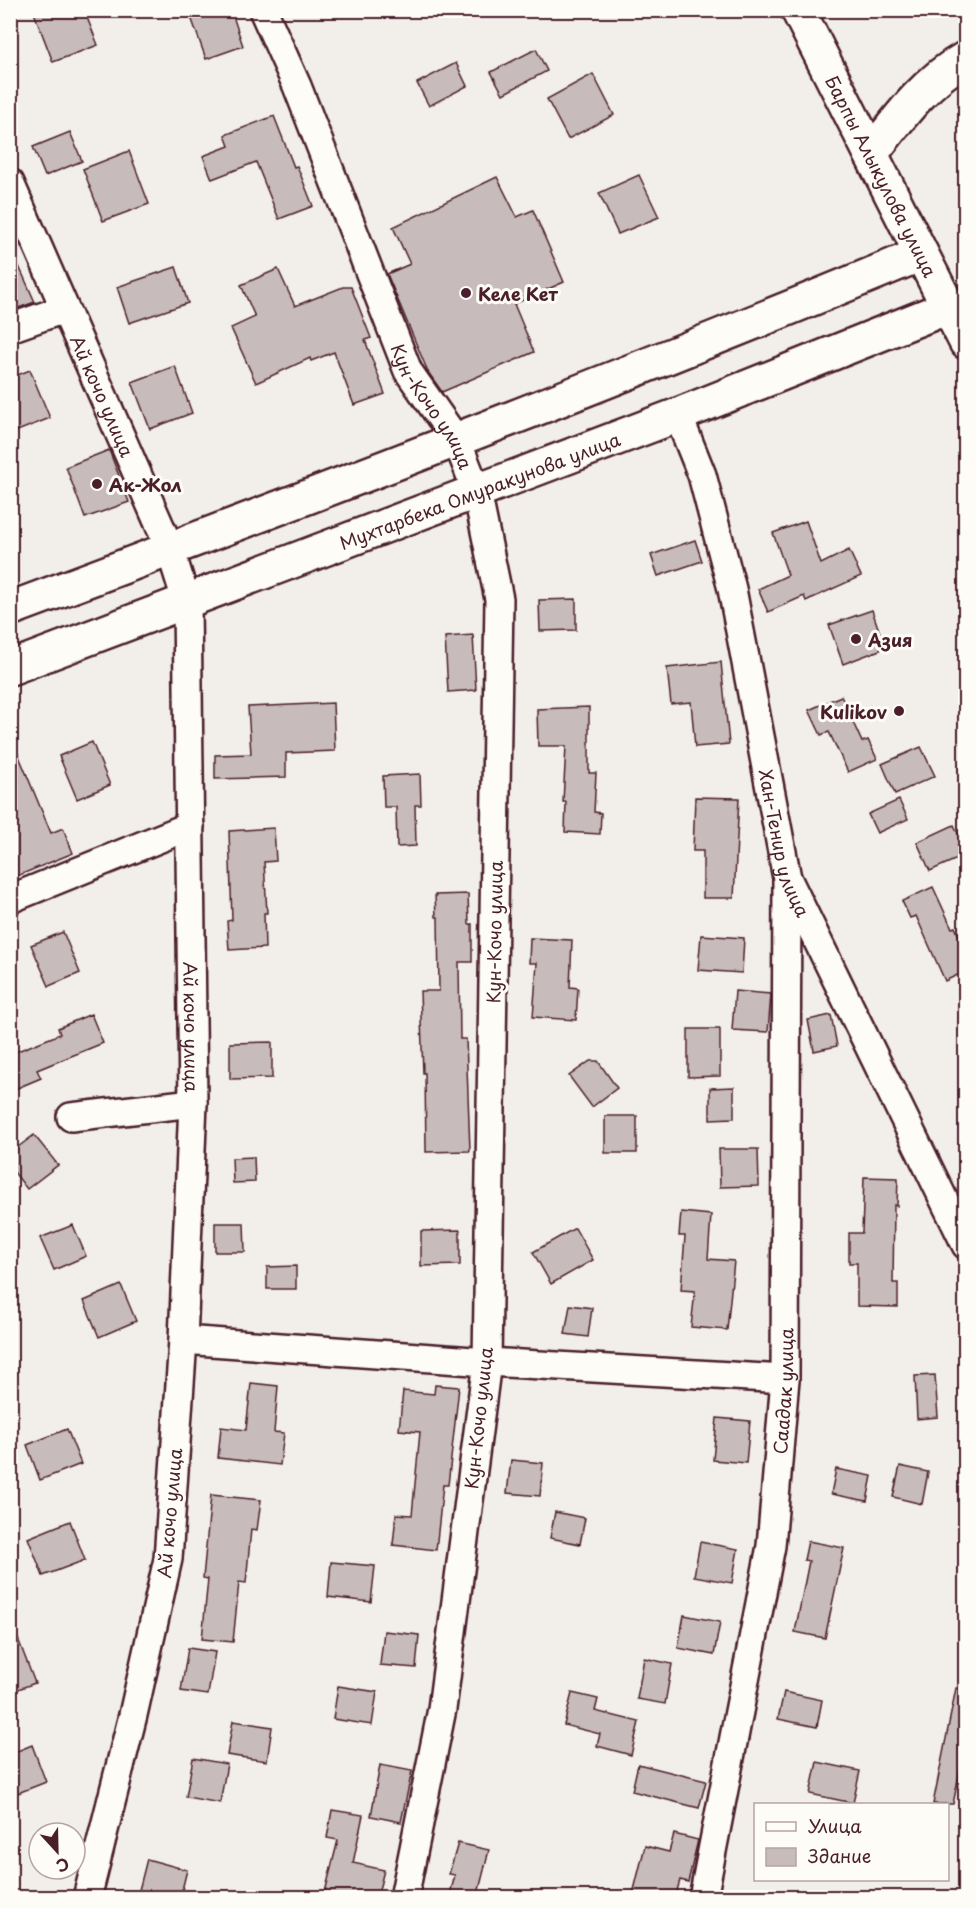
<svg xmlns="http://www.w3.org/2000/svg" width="976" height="1908" font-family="'Playpen Sans',sans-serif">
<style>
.building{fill:#c8bbbb;stroke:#4a1f2b;stroke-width:1.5}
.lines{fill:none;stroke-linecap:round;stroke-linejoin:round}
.minor-casing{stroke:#4a1f2b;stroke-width:32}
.major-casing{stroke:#4a1f2b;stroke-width:38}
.minor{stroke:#fdfcf7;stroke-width:27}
.major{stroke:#fdfcf7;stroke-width:33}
.poi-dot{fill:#4a1f2b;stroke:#fdfcf7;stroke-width:2}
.labels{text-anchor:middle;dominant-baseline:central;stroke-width:6;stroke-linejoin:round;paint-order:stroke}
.street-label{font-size:18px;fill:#4a1f2b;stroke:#fdfcf7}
.poi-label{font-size:18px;font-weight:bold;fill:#4a1f2b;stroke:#fdfcf7;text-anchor:start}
</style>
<rect width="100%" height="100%" fill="#f2efeb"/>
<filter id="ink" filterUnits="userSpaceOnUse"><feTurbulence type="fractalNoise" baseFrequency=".0167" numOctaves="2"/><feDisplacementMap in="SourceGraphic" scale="12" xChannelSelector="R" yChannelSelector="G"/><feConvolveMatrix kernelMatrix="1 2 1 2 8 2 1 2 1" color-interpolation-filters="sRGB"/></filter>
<g filter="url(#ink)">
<g class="building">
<polygon points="33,10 84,10 98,45 53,62"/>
<polygon points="211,10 231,10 243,46 206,59 191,17"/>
<polygon points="536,49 547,71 503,94 491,72"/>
<polygon points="456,63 467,86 429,106 417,83"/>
<polygon points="593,74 614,115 568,139 547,99"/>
<polygon points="274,116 294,167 297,166 313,206 279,219 256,162 212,179 203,156 229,146 225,135"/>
<polygon points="70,132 82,161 45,176 33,147"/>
<polygon points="129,151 149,204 103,221 83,169"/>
<polygon points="639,175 659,217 618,234 599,193"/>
<polygon points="497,177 517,217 533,210 564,282 514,304 534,352 442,392 428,372 387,274 410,264 393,227"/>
<polygon points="10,246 35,302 10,311"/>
<polygon points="176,267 188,303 129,323 117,287"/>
<polygon points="278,269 295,306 343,287 351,287 371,338 365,340 385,394 354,405 334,352 311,361 310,358 256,383 231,328 255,317 241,285"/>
<polygon points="175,366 192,413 150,429 132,382"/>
<polygon points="30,370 50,418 10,434 10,378"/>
<polygon points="109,450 129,502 85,518 66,467"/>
<polygon points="806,521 821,564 849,550 861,576 806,601 804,596 768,612 758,589 788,575 773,533"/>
<polygon points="695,540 702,561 658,576 651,555"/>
<polygon points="576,599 576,630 540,631 539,600"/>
<polygon points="872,610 885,648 843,664 829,625"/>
<polygon points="473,635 476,690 448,692 445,637"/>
<polygon points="721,662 729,744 695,747 691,702 671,704 667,668"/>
<polygon points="841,696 862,742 868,740 877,759 848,772 829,732 821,735 809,710"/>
<polygon points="333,703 335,751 286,753 286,777 215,779 215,755 251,754 248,707"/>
<polygon points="589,707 589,773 596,773 594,812 601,813 600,834 565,832 566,802 563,802 566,746 538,746 537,709"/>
<polygon points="11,737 51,833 63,828 73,853 10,879"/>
<polygon points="92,742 110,785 77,799 59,756"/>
<polygon points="921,747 935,776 895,794 882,764"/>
<polygon points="420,774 421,805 415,805 416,846 397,847 396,807 384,807 383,776"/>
<polygon points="695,797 739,798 734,898 703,898 703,851 693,851"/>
<polygon points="899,800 908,819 877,833 868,814"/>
<polygon points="954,825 966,850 966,855 930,871 917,842"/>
<polygon points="274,828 276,861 264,862 267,913 264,913 265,948 229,950 227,921 232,920 229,831"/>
<polygon points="933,887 952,928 955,927 966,951 966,971 945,981 916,916 910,918 902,901"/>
<polygon points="468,894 469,924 472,924 472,962 459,962 460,1039 466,1039 470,1151 426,1152 425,1073 423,1073 420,991 439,991 438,917 436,917 435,895"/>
<polygon points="63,932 80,973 49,986 31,945"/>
<polygon points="701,935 744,938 742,973 698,970"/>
<polygon points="530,938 572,940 570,987 578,988 576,1020 533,1017 537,963 529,963"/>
<polygon points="735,991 771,994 768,1032 732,1030"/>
<polygon points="91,1014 103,1043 37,1070 41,1078 10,1091 10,1054 60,1034 58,1028"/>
<polygon points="831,1015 837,1046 814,1051 808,1020"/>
<polygon points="688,1029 720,1029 720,1076 688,1077"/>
<polygon points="272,1042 272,1078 230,1079 230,1043"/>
<polygon points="590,1061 598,1061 617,1088 592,1107 569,1076"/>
<polygon points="734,1087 734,1118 710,1119 710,1088"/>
<rect x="605" y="1116" width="32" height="37"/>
<polygon points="34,1135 58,1165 27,1189 10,1167 10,1153"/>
<polygon points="719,1149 758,1149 759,1186 720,1187"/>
<polygon points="254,1157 255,1182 233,1183 232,1158"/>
<polygon points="864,1177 898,1178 897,1206 894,1205 893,1283 898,1283 898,1307 857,1306 857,1263 849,1263 849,1233 862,1233"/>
<polygon points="681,1212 711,1215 708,1259 734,1261 727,1330 691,1327 695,1291 681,1290 685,1236 679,1236"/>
<polygon points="215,1223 244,1223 245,1252 215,1252"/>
<polygon points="73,1225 86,1256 54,1270 40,1238"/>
<polygon points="575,1228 593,1260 551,1284 533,1252"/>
<polygon points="460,1230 460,1265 421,1266 421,1231"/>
<polygon points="296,1266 296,1289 267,1289 267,1267"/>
<polygon points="121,1285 136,1321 99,1337 84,1301"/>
<polygon points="570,1305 592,1308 588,1337 565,1334"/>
<polygon points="935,1375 938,1417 917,1419 915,1376"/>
<polygon points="251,1383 278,1386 274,1432 284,1433 280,1465 218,1458 221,1427 246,1430"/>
<polygon points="435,1385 459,1387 448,1485 443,1485 436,1550 393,1545 396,1514 412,1515 420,1432 399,1430 403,1391 434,1394"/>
<polygon points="717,1418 750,1421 746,1463 713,1460"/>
<polygon points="67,1429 81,1464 40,1480 27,1445"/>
<polygon points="511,1460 543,1463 540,1496 507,1493"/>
<polygon points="900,1466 928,1472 922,1504 893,1497"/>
<polygon points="836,1469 872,1476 867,1501 831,1494"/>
<polygon points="211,1495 261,1500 257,1530 251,1529 246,1583 239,1582 233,1642 202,1639 208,1579 203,1578"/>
<polygon points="555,1512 585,1518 580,1544 550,1538"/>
<polygon points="70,1521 85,1560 43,1576 28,1538"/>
<polygon points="808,1541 844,1548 825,1638 795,1632 809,1561 804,1560"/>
<polygon points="700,1542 738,1549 732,1583 694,1576"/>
<polygon points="331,1562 375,1566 371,1602 328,1597"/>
<polygon points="684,1615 720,1622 714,1655 678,1648"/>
<polygon points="12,1623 35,1683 10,1692 10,1624"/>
<polygon points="384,1631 419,1635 416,1668 380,1665"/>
<polygon points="188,1648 215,1652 208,1695 181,1691"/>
<polygon points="644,1658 672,1664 665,1704 637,1699"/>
<polygon points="338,1686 377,1692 372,1725 333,1719"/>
<polygon points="956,1688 966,1689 966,1766 961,1765 953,1804 933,1804"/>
<polygon points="784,1692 822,1700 817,1727 778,1719"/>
<polygon points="572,1693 598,1699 595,1711 639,1722 631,1755 597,1746 600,1734 564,1725"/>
<polygon points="233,1721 272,1727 267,1761 227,1755"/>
<polygon points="32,1745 46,1782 18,1793 10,1772 10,1754"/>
<polygon points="193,1758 227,1764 220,1803 186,1797"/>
<polygon points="817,1762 860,1771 853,1803 810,1794"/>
<polygon points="638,1764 706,1781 699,1808 632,1791"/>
<polygon points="380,1765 412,1771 401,1822 371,1816"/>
<polygon points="332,1810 363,1815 353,1863 384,1870 377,1898 344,1898 325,1892 338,1840 327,1838"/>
<polygon points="674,1834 698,1840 688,1882 680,1880 675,1898 632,1898 645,1846 669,1852"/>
<polygon points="458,1843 489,1850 477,1898 449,1898 455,1875 449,1874"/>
<polygon points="147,1859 187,1870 180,1898 137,1898"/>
</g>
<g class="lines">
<g class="minor-casing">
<g id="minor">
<path id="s1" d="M263,10L297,86L408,371L457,441L477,492L499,599L487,1362L442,1709L404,1898"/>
<path id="s2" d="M10,183L170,549L187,603L193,1103L183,1340L168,1559L133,1715L87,1898"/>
<polyline points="10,328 64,309"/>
<path id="s3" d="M678,415L702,475L732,589L787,878L966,1245"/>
<polyline points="10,899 190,826"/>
<polyline points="71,1117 193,1103"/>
<polyline points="183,1340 487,1362 785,1379"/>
<path id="s4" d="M703,1898L771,1546L785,1379L787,878"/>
</g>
</g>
<g class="major-casing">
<g id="major">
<path id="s5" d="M798,10L966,342"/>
<path d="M871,154C899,118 925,81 966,58"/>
<path d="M10,609C316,495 620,379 921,254"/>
<path id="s6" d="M10,668L678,415L948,307"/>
</g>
</g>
<use href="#minor" class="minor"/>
<use href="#major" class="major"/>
</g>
</g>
<g class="poi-dot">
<circle cx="466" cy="293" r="6"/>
<circle cx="97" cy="484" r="6"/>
<circle cx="856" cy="639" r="6"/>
<circle cx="899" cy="711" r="6"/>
</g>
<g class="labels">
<g class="street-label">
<text stroke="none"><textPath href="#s5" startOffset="186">Барпы Алыкулова улица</textPath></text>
<text stroke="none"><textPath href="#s2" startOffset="232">Ай кочо улица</textPath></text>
<text stroke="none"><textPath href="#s1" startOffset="432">Кун-Кочо улица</textPath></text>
<text stroke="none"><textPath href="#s6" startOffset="502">Мухтарбека Омуракунова улица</textPath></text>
<text stroke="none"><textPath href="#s3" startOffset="442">Хан-Тенир улица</textPath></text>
<text transform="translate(494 932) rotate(-89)">Кун-Кочо улица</text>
<text stroke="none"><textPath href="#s2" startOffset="880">Ай кочо улица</textPath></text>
<text stroke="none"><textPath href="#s4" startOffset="514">Саадак улица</textPath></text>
<text transform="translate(478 1418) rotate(-84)">Кун-Кочо улица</text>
<text transform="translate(169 1513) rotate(-85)">Ай кочо улица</text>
</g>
<g class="poi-label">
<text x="478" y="293">Келе Кет</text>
<text x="109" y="484">Ак-Жол</text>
<text x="868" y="639">Азия</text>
<text x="887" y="711" text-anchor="end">Kulikov</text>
</g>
</g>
<rect width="976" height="1908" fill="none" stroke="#fdfcf7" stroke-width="36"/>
<rect x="18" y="18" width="940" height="1872" fill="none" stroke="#4a1f2b" stroke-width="2" filter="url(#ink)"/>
<rect x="754" y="1803" width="195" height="78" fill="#fdfcf7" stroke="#b5a4a5" stroke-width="1.5"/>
<rect x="766" y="1822" width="30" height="9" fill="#fdfcf7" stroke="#b5a4a5" stroke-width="1.5"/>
<text x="808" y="1833" font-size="18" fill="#4a1f2b">Улица</text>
<rect x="766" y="1848" width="30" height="18" fill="#c8bbbb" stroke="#b5a4a5" stroke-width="1.5"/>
<text x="808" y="1863" font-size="18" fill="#4a1f2b">Здание</text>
<g transform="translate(57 1851) rotate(158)"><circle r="28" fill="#fdfcf7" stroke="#b5a4a5" stroke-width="1.5"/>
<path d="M0-4.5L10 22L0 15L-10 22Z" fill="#4a1f2b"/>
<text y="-9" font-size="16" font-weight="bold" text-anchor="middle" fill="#4a1f2b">С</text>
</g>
</svg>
